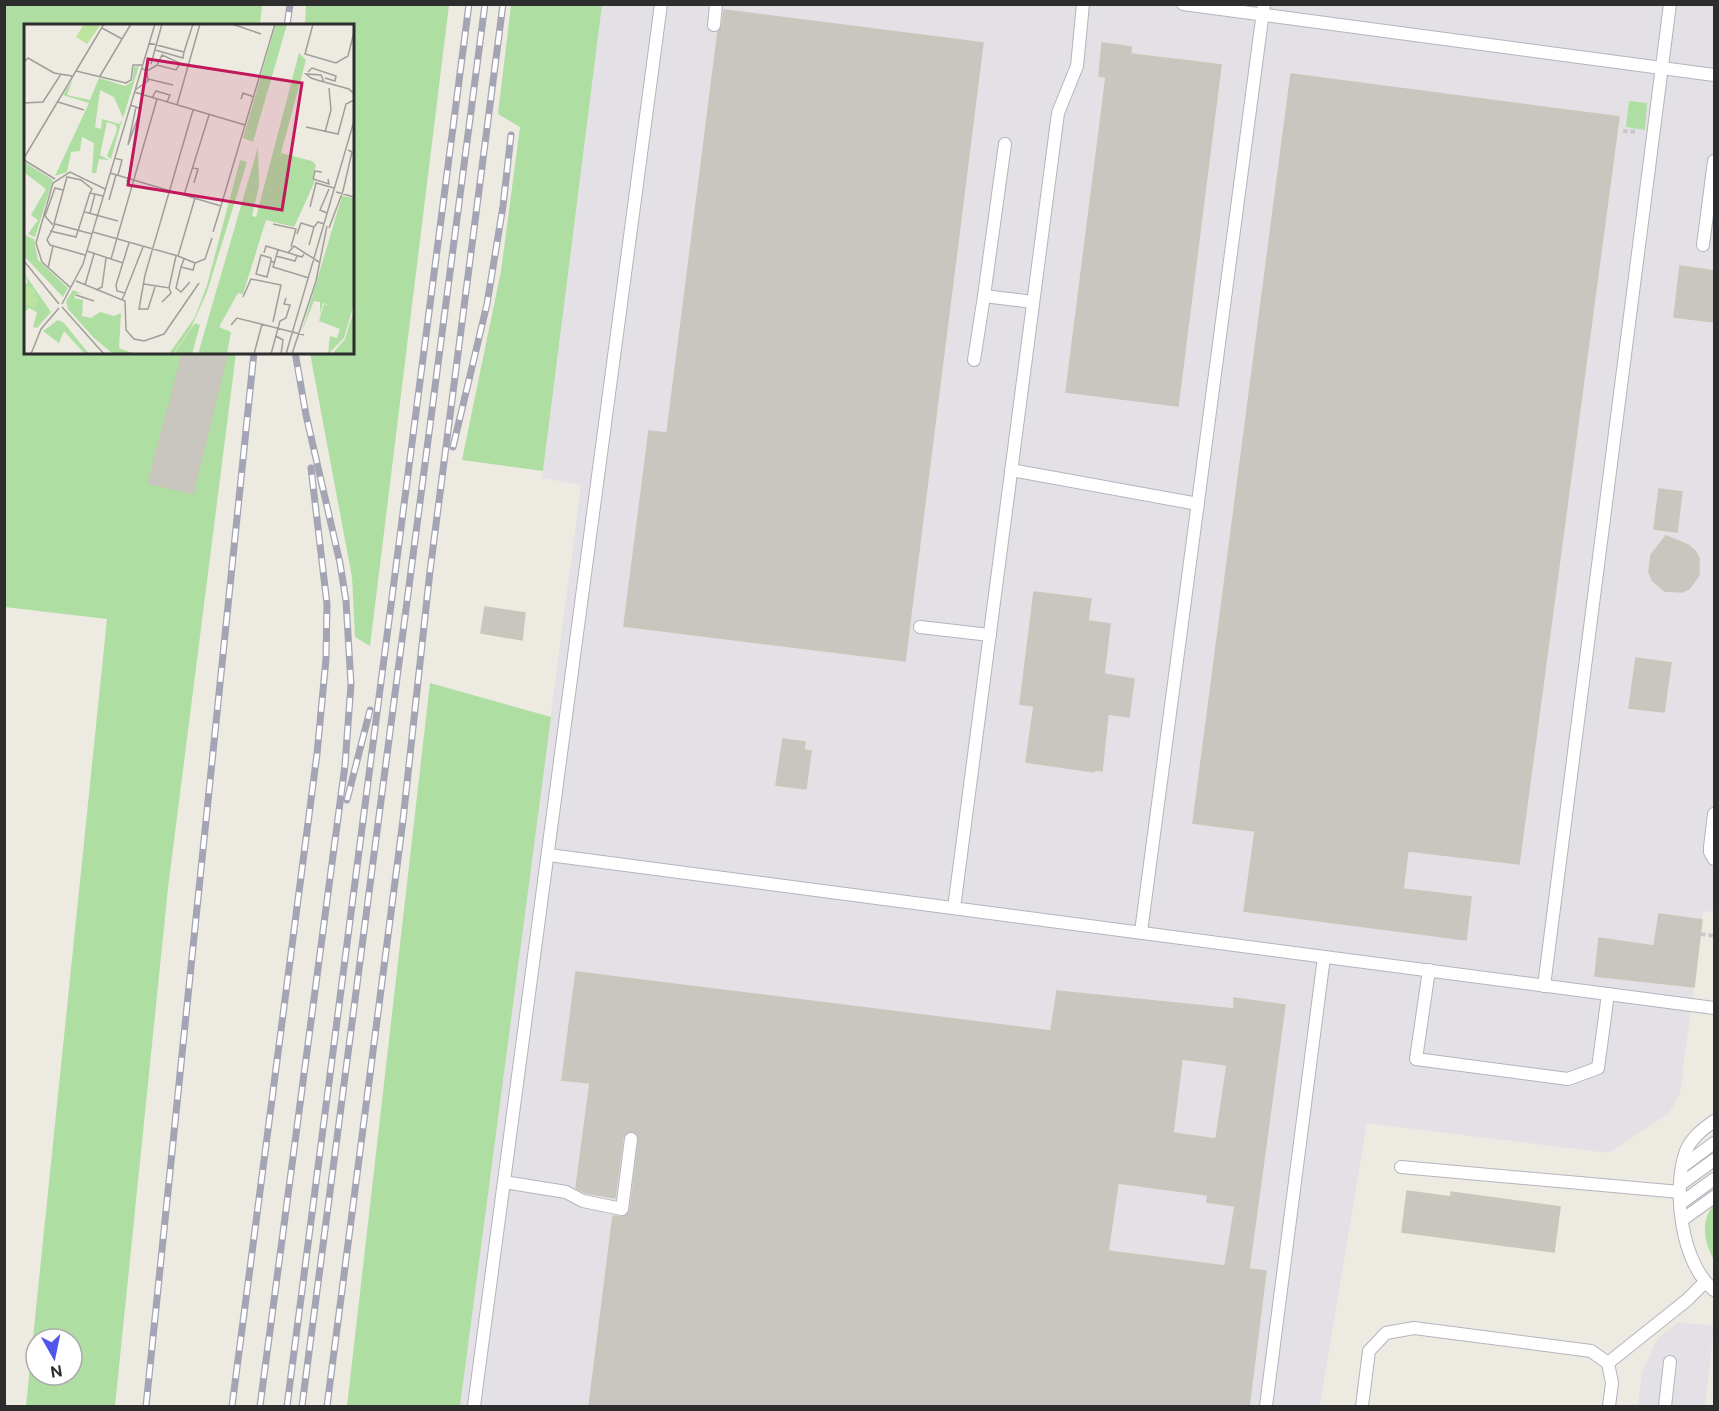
<svg xmlns="http://www.w3.org/2000/svg" width="1719" height="1411" font-family="'DM Sans',sans-serif">
<style>
.industrial{fill:#e3e0e6}
.green{fill:#aedea2;fill-rule:evenodd}
.building{fill:#c9c6c0;stroke:#c9c6ba;stroke-width:1.5;fill-rule:evenodd}
.lines{fill:none;stroke-linecap:round;stroke-linejoin:round}
.lane-casing{stroke:#b4b4bf;stroke-width:14}
.path{stroke:#c8c8c8;stroke-width:4;stroke-dasharray:4.5 3;stroke-linecap:butt}
.lane{stroke:#fff;stroke-width:12}
.rail-casing{stroke:#a4a4b5;stroke-width:7}
.rail{stroke:#fff;stroke-width:4.5;stroke-dasharray:14;stroke-linecap:butt}
.inset-road{fill:none;stroke:#a09e99;stroke-width:1.5}
.view{fill:#c2185b;fill-opacity:0.15;stroke:#c2185b;stroke-width:3}
.inset-edge{fill:none;stroke:#2d2d2d;stroke-width:3}
</style>
<rect width="100%" height="100%" fill="#edeae1"/>
<g class="industrial">
<polygon points="602,5 1714,5 1714,910 1703,913 1680,1094 1669,1113 1609,1153 1367,1123 1320,1406 460,1406 581,485 542,478"/>
<polygon points="1679,1322 1714,1326 1705,1406 1638,1406 1642,1372 1658,1338"/>
</g>
<g class="green">
<path d="M5,5H262L260,25L26,26V352L236,353L168,888L115,1406H26L107,619L5,607ZM36,1339H72V1375H36Z"/>
<polygon points="306,5 449,5 370,646 355,637 352,577 310,353 352,352 352,26 305,25"/>
<polygon points="511,5 602,5 543,471 462,460 501,271 520,127 498,114"/>
<polygon points="1629,101 1647,103 1645,130 1626,127"/>
<polygon points="430,683 551,717 460,1406 347,1406"/>
<path d="M1714,1205V1260C1704,1243 1700,1220 1714,1205Z"/>
</g>
<g class="building">
<polygon points="724,10 983,43 905,661 624,626 649,431 667,433 718,32 722,26"/>
<polygon points="1102,43 1131,47 1131,54 1221,65 1178,406 1066,392 1106,77 1099,76"/>
<polygon points="1291,74 1619,117 1519,864 1408,851 1403,889 1471,897 1466,940 1244,911 1255,831 1193,823"/>
<polygon points="1680,266 1714,271 1714,322 1674,317"/>
<polygon points="183,352 228,352 193,494 148,483"/>
<polygon points="1659,489 1682,492 1677,532 1654,529"/>
<polygon points="1666,536 1688,545 1695,551 1699,558 1699,575 1689,589 1682,592 1665,591 1652,580 1649,572 1651,555"/>
<polygon points="1034,592 1091,599 1088,621 1110,624 1104,674 1134,679 1129,717 1108,714 1102,771 1094,770 1094,772 1026,762 1034,706 1020,704"/>
<polygon points="485,607 525,613 522,640 481,633"/>
<polygon points="1636,658 1671,663 1664,712 1629,708"/>
<polygon points="783,739 805,742 804,750 811,751 806,789 776,785"/>
<polygon points="1659,914 1702,920 1694,987 1595,976 1599,938 1654,946"/>
<path d="M576,972L1051,1031L1057,991L1234,1009V998L1285,1005L1249,1269L1266,1271L1249,1407H589L613,1216L624,1217L630,1211L639,1139L636,1133L631,1131L625,1134L623,1137L615,1198L586,1193L576,1188L590,1083L562,1080ZM1182,1059L1227,1065L1216,1139L1173,1133ZM1118,1183L1208,1195L1207,1202L1235,1206L1225,1266L1108,1251Z"/>
<polygon points="1407,1191 1451,1197 1451,1192 1560,1207 1554,1252 1402,1232"/>
</g>
<g class="lines">
<g class="lane-casing">
<g id="lane">
<polyline points="1183,4 1714,75"/>
<polyline points="714,25 716,4"/>
<polyline points="1005,144 984,296 1033,302"/>
<polyline points="1703,245 1714,161"/>
<polyline points="974,360 984,296"/>
<polyline points="1011,470 1198,504"/>
<polyline points="920,627 990,635"/>
<polyline points="1714,814 1710,847 1710,852 1714,859"/>
<polyline points="549,855 1714,1008"/>
<polyline points="954,908 1058,113 1077,66 1083,4"/>
<polyline points="1141,932 1264,4"/>
<polyline points="1429,970 1416,1059 1568,1079 1598,1068 1608,994"/>
<polyline points="1544,986 1670,4"/>
<path d="M1714,1121C1703,1129 1691,1138 1686,1151C1672,1189 1681,1264 1714,1290"/>
<polyline points="1683,1166 1714,1143"/>
<polyline points="1401,1167 1680,1192"/>
<polyline points="504,1182 566,1192 583,1201 622,1209 631,1139"/>
<polyline points="1681,1184 1714,1160"/>
<polyline points="1681,1203 1714,1179"/>
<polyline points="1682,1220 1714,1197"/>
<polyline points="1608,1363 1687,1300 1705,1282"/>
<polyline points="474,1406 661,4"/>
<polyline points="1266,1406 1324,957"/>
<polyline points="1362,1406 1369,1351 1386,1333 1414,1328 1591,1351 1608,1363 1612,1383 1609,1406"/>
<polyline points="1665,1406 1670,1362"/>
</g>
</g>
<g class="path">
<polyline points="1623,131 1637,132"/>
<polyline points="1701,934 1714,936"/>
</g>
<use href="#lane" class="lane"/>
<g class="rail-casing">
<g id="rail">
<polyline points="287,26 290,4"/>
<polyline points="453,447 487,304 503,206 511,135"/>
<polyline points="347,800 370,710"/>
<polyline points="146,1406 254,352"/>
<polyline points="232,1406 317,754 326,659 327,604 311,468"/>
<polyline points="260,1406 345,765 351,684 346,601 340,563 306,415 295,352"/>
<polyline points="287,1406 469,4"/>
<polyline points="302,1406 485,4"/>
<polyline points="327,1406 403,820 430,571 503,4"/>
</g>
</g>
<use href="#rail" class="rail"/>
</g>
<g transform="translate(24 24)">
<rect width="330" height="330" fill="#edeae1"/>
<path d="M252,0H263L229,118L219,114ZM275,29L282,36L257,129L288,137L292,141L288,156L291,157L270,203L242,196L219,270L214,269L195,303L207,308L203,330H174L234,123L235,162L228,192L232,193ZM115,42L99,94L90,73L76,66L71,103L77,105L78,95L95,100L98,96L87,135L83,132L93,106L92,101L83,98L76,131L85,136L75,135L72,149H68L70,119L58,113L56,127L47,128L43,148L31,152L65,79L39,71L49,55L43,71L66,76L75,54L101,62L108,58L110,43ZM216,136L223,138L183,268L167,304L150,329L145,330L171,293L183,261ZM0,138L29,156L11,213L4,210L14,196L7,191L22,165L1,149ZM318,172L330,174V280L320,314L304,330L306,312L313,314L316,305L295,297L300,280L308,282L299,279L296,290V278L290,277L278,307ZM0,211L10,215L14,236L44,264L39,273L0,232ZM0,249L27,288L13,304L9,303L13,288L5,284L0,289V260L4,259ZM49,266L60,271L53,269L50,274L59,276L58,292L67,294L76,288L90,292L97,289L95,324L111,330H89L69,313L44,285L42,277ZM330,285V330H308L321,315ZM34,296L40,299L65,330H61L40,307L35,319L19,307ZM171,299L176,301L168,330H150Z" fill="#aedea2"/>
<path d="M60,0H77L63,20L52,13ZM0,260L12,267L9,272L15,275L10,284L0,279Z" fill="#bce49f"/>
<path class="inset-road" d="M208,0L237,10M289,0L281,30L312,39L324,32L330,8M78,4L98,15M125,19L160,28L169,0M131,26L159,34L160,28M0,38L4,34L30,49L48,52M127,40L138,0M52,47L102,59L107,56L109,41H118M123,47L133,41L152,46L156,39L138,31L133,41M284,48L288,44L312,52L311,57L301,54M76,52L107,0M124,55L149,61M300,58L297,51L282,50L287,54L293,56L325,65L330,70M111,66L124,57L123,47L117,44M110,68L221,101M128,74L132,67L146,71L143,78M217,75L219,69L230,73M34,78L60,86M0,79L19,78L37,50M106,81L115,84L117,85L104,121L112,83M153,81L176,0M282,103L314,110L322,80L330,76M301,108L307,86L305,64M0,134L80,0M90,134L98,136L94,151M0,136L31,155M169,144L174,145L170,159M298,148L291,147L289,155L305,160L304,155M86,149L197,182L251,0M103,158L108,140M312,168L330,173M160,171L185,91M85,176L92,151M286,183L292,159L310,164M61,188L94,197M66,189L71,170M303,189L296,186L305,165M30,200L43,153L57,156L68,165L66,169M249,200L272,205L267,223M29,201L21,192L31,164L39,166M305,204L319,167L328,128L324,126M26,207L52,213L66,169L79,172M69,208L154,232L171,174M189,208L197,182M273,210L277,199L290,203M285,221L290,203L294,198L300,200M254,226L249,243L285,254M63,227L99,239M240,229L242,222L278,233L280,230M264,229L270,222L295,238M61,231L26,221L23,216L31,200L68,210M154,232L171,239L169,246L157,243L160,235M252,232L271,237L273,232M87,235L133,75M0,237L35,280M247,237V234L237,231L232,250L243,253L247,237L251,239M171,239L181,235L188,214M157,243L152,264L157,268L166,258M24,244L29,222M52,257L101,277L102,306L110,315L120,317L140,310L175,259M120,260L145,264L152,232M61,261L70,230M131,263L124,285H115L121,251L169,86M47,264L18,238L12,219L29,159L46,148L81,165M72,266L78,263L82,234M101,269L119,223M52,271L70,277M219,273L227,255L257,261L249,298M98,276L101,269L93,267L92,261L105,219M138,278L147,269L145,264M38,280L59,240L131,0M38,283L80,330M207,301L213,294L280,311M252,312L259,316L257,330M7,330L17,305L35,284M230,330L238,300M247,330L256,297L262,294L266,281L260,280L262,274M262,330L330,97M268,330L292,257L303,202"/>
<path class="view" d="M124,35L278,59L258,186L104,161Z"/>
<rect width="330" height="330" class="inset-edge"/>
</g>
<rect width="1719" height="1411" fill="none" stroke="#2d2d2d" stroke-width="12"/>
<g transform="translate(54 1357) rotate(171)"><circle r="28" fill="#ffffff" stroke="#ababab" stroke-width="1.5"/>
<path d="M0-4.5L10 22L0 15L-10 22Z" fill="#5055eb"/>
<text y="-9" font-size="16" font-weight="bold" text-anchor="middle" fill="#2d2d2d">N</text>
</g>
</svg>
